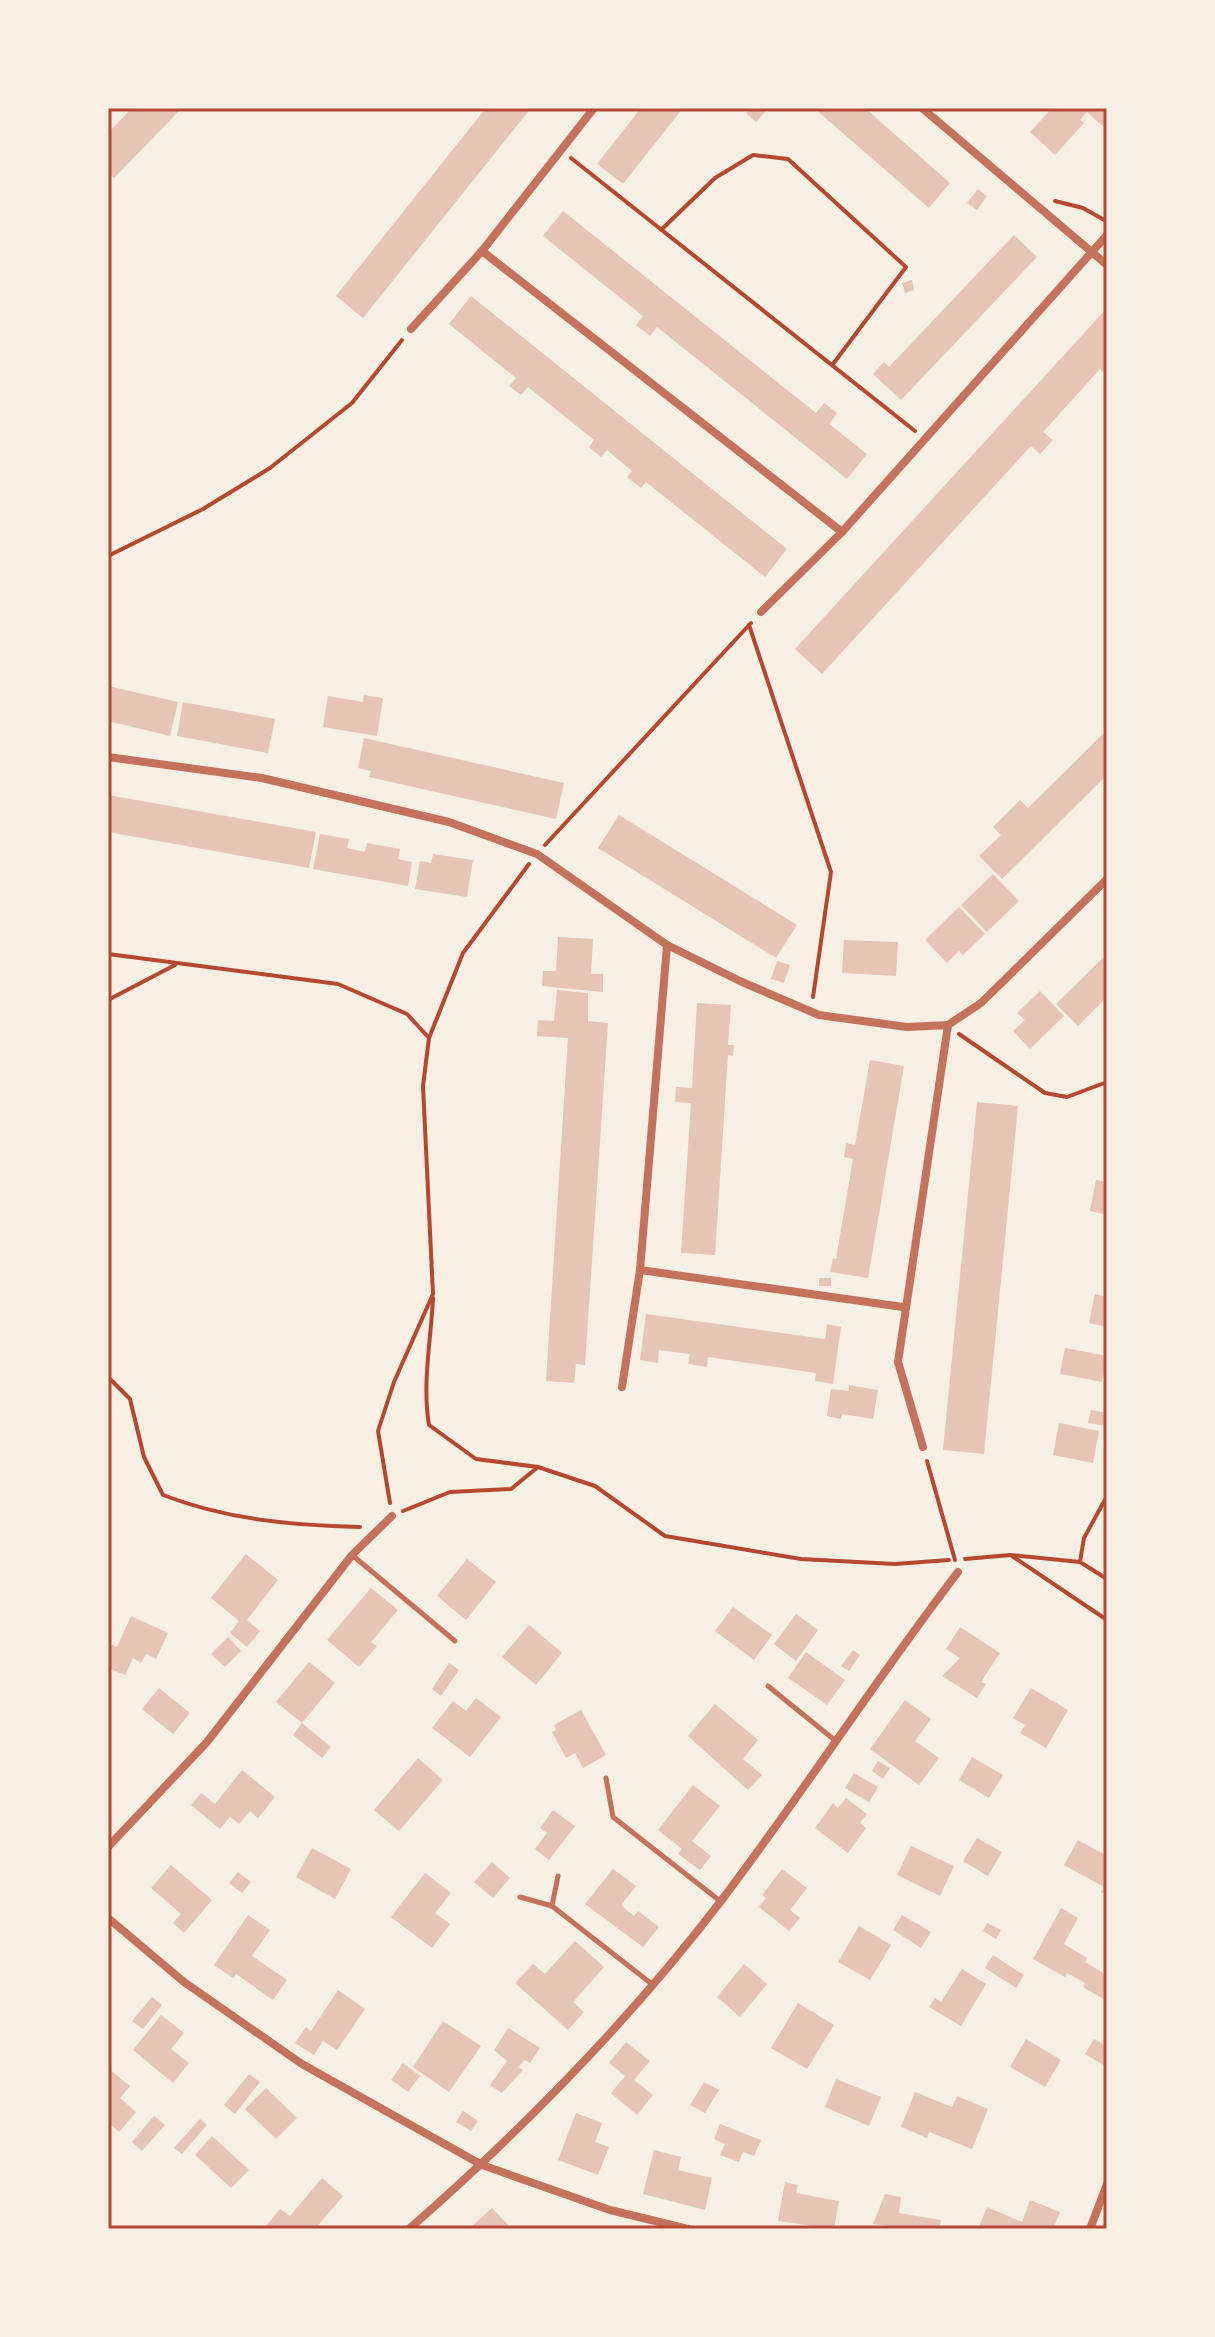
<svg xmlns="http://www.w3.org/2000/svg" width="1215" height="2337" font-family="'Fira Sans',sans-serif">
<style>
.building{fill:#e6c5b7}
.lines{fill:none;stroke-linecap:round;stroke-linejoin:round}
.path{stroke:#b5482f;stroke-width:4}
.service{stroke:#c5725c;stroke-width:5}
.minor{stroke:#c5725c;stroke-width:8}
.neatline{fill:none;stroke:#b5482f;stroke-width:3}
</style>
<rect width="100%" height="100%" fill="#f6efe4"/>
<g class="building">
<polygon points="132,108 182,108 114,178 108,172 108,133"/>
<polygon points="486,108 531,108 363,318 336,296"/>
<polygon points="641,108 683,108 623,184 597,164"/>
<polygon points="751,108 766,108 768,109 756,122 746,113"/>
<polygon points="814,108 865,108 950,183 929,208"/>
<polygon points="1052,108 1107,108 1107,130 1087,112 1080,120 1084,123 1055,155 1030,132"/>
<polygon points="978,189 987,196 977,210 967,203"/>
<polygon points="563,211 816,413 824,403 837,413 829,424 867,454 847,479 657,327 650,336 636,325 643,316 543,236"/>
<polygon points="1014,235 1037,257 901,400 873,374 884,362 889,367"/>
<polygon points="912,280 914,290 905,293 902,283"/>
<polygon points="471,296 787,549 765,577 646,482 641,488 627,477 632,471 607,450 601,457 589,447 594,440 528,387 521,395 509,386 516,378 449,324"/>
<polygon points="1107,308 1107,376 1100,369 1043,432 1053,440 1040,454 1031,446 822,674 795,649"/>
<polygon points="108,686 178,702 170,736 108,721"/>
<polygon points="364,695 383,698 377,736 323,727 328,696 363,702"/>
<polygon points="183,702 275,719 268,753 177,736"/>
<polygon points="1107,730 1107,775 1002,879 979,856 1001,835 993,827 1020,800 1028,808"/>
<polygon points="364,738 564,783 556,819 369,777 371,771 358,768"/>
<polygon points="108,795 316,832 309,868 108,832"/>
<polygon points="619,815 797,925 776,958 598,848"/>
<polygon points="320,834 349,839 347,848 365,852 367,843 400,849 398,859 412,862 408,886 313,869"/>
<polygon points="433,854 473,860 467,897 415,889 420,861 431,863"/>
<polygon points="993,874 1019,901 987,932 961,905"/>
<polygon points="959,907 985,934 963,955 959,951 947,963 925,940"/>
<polygon points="558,937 593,939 591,974 603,974 603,992 542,986 543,971 556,971"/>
<polygon points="844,940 898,942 896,976 842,973"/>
<polygon points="1107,954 1107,997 1078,1026 1056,1004"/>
<polygon points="777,961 790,965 784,983 771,979"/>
<polygon points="557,990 588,993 588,1021 608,1023 585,1365 576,1364 574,1383 546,1381 568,1038 537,1036 538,1020 554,1021"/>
<polygon points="1040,991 1064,1016 1030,1049 1013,1031 1025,1020 1017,1013"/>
<polygon points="697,1003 731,1005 728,1045 734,1045 733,1056 728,1055 715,1255 681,1253 691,1103 675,1102 676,1087 692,1088"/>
<polygon points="870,1060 904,1066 868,1278 830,1272 833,1258 836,1259 853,1159 844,1157 846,1143 855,1145"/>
<polygon points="977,1102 1018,1106 984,1454 943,1450"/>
<polygon points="1096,1180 1107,1182 1107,1215 1090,1211"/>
<rect x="819" y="1278" width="12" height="8"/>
<polygon points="1095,1294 1107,1297 1107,1327 1089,1323"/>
<polygon points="646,1314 825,1339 827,1324 841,1327 833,1384 815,1381 816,1373 708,1357 707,1367 688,1364 690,1354 659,1350 658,1363 640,1360"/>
<polygon points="1065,1348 1107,1356 1102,1382 1060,1374"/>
<polygon points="849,1385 878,1390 873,1419 842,1414 841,1419 827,1416 831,1389 849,1391"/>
<polygon points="1091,1410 1107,1413 1107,1426 1088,1423"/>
<polygon points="1059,1423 1099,1431 1093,1463 1053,1455"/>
<polygon points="246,1554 278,1580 247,1620 260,1631 247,1647 230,1633 239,1621 211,1598"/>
<polygon points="467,1559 496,1582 466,1620 437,1596"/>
<polygon points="371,1588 398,1610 371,1642 377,1646 359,1667 327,1640"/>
<polygon points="733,1607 772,1635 754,1660 715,1631"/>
<polygon points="796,1614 818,1630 796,1661 774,1644"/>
<polygon points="131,1616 168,1633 156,1659 146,1654 141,1663 133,1658 125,1675 108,1668 108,1653 112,1645 117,1647"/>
<polygon points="529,1625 562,1653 536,1685 502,1657"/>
<polygon points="960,1627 1000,1653 981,1682 986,1684 977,1698 942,1676 960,1658 946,1649"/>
<polygon points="228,1637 241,1651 225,1667 211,1654"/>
<polygon points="853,1650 860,1655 849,1671 841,1666"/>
<polygon points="806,1652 845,1680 827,1705 788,1678"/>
<polygon points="309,1662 335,1683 302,1723 331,1747 322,1758 293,1735 302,1723 276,1702"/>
<polygon points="449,1663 459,1670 441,1696 432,1689"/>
<polygon points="159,1688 190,1713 173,1734 142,1709"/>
<polygon points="1031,1688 1068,1710 1046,1748 1020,1733 1025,1725 1013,1718"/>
<polygon points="476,1698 501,1717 470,1757 432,1728 453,1701 466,1711"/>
<polygon points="905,1700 931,1719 915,1741 939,1758 919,1785 870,1749"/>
<polygon points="715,1704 758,1740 743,1759 762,1775 748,1790 688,1736"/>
<polygon points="581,1710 606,1755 583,1768 575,1753 566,1758 552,1732 556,1730 554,1725"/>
<polygon points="972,1757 1003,1775 989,1798 959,1780"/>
<polygon points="418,1758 443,1780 399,1831 374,1810"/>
<polygon points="878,1761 890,1768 883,1779 872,1771"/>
<polygon points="242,1770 275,1797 258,1818 250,1811 239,1824 230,1817 220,1829 191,1805 201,1793 215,1804"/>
<polygon points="854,1773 878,1787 869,1802 845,1788"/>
<polygon points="693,1785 720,1806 692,1841 711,1856 700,1870 678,1854 682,1849 658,1830"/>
<polygon points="846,1798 867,1814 860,1823 866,1828 848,1853 815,1828 833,1803 838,1808"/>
<polygon points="553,1810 575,1826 549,1860 535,1849 547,1833 540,1828"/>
<polygon points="977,1838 1002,1852 988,1876 963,1861"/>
<polygon points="1078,1840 1107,1856 1107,1895 1101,1892 1104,1887 1064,1865"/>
<polygon points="911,1846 954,1866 940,1896 897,1875"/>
<polygon points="312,1848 351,1869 335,1899 296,1877"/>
<polygon points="492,1862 510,1878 493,1898 474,1882"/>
<polygon points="171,1865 212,1900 184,1933 173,1923 181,1914 151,1888"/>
<polygon points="613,1869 636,1886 621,1905 634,1916 638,1911 659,1927 643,1947 585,1904"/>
<polygon points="782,1869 807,1888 790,1910 800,1918 789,1931 759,1907 766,1898 762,1895"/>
<polygon points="238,1872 251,1882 242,1893 229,1883"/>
<polygon points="425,1873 451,1893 435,1913 450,1924 432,1948 391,1917"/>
<polygon points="1061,1908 1078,1918 1064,1944 1087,1958 1085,1962 1107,1975 1107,2001 1083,1987 1085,1983 1067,1973 1065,1977 1033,1959"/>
<polygon points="248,1915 270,1930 252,1956 287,1980 273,2000 236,1974 233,1978 214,1965"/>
<polygon points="902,1915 931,1932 921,1948 893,1930"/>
<polygon points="987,1923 1001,1930 996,1939 983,1931"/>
<polygon points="859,1926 891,1945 870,1980 838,1962"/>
<polygon points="575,1941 604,1967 573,2002 584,2012 568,2030 515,1983 533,1964 545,1974"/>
<polygon points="993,1955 1024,1975 1016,1988 985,1968"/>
<polygon points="744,1964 767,1984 740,2017 717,1997"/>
<polygon points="962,1969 986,1984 961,2026 929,2007 935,1998 941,2002"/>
<polygon points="338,1990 365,2009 337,2050 323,2041 314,2055 295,2043 306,2027 311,2031"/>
<polygon points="152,1997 162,2005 143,2029 132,2021"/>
<polygon points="798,2003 834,2025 807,2069 771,2048"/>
<polygon points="161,2015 184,2033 171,2049 189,2063 173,2083 133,2050"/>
<polygon points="443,2021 481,2046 449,2092 413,2067"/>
<polygon points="508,2028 540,2048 530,2063 524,2060 519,2067 523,2070 502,2093 490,2085 507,2061 494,2050"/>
<polygon points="1026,2039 1061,2060 1045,2087 1010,2067"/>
<polygon points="1094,2039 1107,2046 1107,2067 1085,2054"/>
<polygon points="626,2042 650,2061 634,2080 653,2095 637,2115 611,2093 625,2076 609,2063"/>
<polygon points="403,2063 420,2076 408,2092 391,2080"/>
<polygon points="110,2070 130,2086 120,2098 136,2112 119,2132 108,2122"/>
<polygon points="249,2074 260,2082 235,2114 224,2105"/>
<polygon points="836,2079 881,2097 869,2126 825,2107"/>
<polygon points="704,2082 719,2090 705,2113 690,2105"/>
<polygon points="266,2088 297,2118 276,2139 245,2109"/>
<polygon points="915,2092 952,2107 957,2096 988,2109 972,2149 929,2132 927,2138 901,2127"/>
<polygon points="463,2111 478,2121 471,2131 456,2122"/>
<polygon points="576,2113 602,2123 595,2142 609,2147 598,2175 558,2160"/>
<polygon points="154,2116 165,2125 142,2151 132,2142"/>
<polygon points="200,2119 207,2125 182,2154 174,2148"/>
<polygon points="720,2124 761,2140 754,2156 743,2152 739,2162 720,2155 725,2144 714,2139"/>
<polygon points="212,2136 249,2170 231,2188 195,2155"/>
<polygon points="654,2150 681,2157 678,2170 712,2178 705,2210 643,2194"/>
<polygon points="322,2178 343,2196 315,2229 270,2229 266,2226 280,2209 290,2216"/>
<polygon points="785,2182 798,2185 796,2193 839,2201 834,2229 778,2221"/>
<polygon points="885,2194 901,2197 899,2213 941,2220 939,2229 888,2229 889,2226 873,2224"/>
<polygon points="1030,2200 1060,2212 1053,2229 978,2229 987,2207 1022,2222"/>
<polygon points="492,2208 512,2229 469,2229"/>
</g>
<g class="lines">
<g class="path">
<polyline points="571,158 915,431"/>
<polyline points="1055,201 1083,208 1106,221"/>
<polyline points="662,229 715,178 753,155 788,159 906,267 833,364"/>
<polyline points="108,556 203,509 270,468 352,403 402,340"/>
<polyline points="749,625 831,872 813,997"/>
<polyline points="545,845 751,623"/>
<polyline points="108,954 338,984 407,1014 429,1038"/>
<polyline points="108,1000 175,965"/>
<polyline points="959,1034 1045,1093 1067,1097 1107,1082"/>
<path d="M433,1298C431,1341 422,1383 429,1425L476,1459L538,1467"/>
<path d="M108,1377L130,1399L144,1457L163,1495C228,1520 291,1525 360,1527"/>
<polyline points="927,1461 955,1560"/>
<polyline points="390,1503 378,1431 394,1382 433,1294 423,1086 429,1038 463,953 529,864"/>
<polyline points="403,1511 450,1492 511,1489 538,1467 595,1486 665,1536 801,1559 895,1564 949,1560"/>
<polyline points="1012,1556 1107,1620"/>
<polyline points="965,1559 1010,1555 1080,1562 1107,1579"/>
<polyline points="1080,1562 1084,1538 1107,1496"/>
</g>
<g class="service">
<polyline points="352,1555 455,1641"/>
<polyline points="768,1686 837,1742"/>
<polyline points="606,1778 613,1817 720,1901"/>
<polyline points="558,1876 552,1906 653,1985"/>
<polyline points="520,1897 552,1906"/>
</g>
<g class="minor">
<polyline points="594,108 482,251 842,532 1107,235"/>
<polyline points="922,108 1107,265"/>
<polyline points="411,329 482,251"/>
<polyline points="761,612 842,532"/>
<polyline points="108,757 262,778 449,822 537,854 667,945 742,982 819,1015 907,1027 948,1025"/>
<polyline points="667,945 640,1270 903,1307"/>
<polyline points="622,1387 640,1270"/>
<polyline points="923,1447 898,1362 948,1025 981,1003 1107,879"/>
<polyline points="108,1847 207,1742 352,1555 392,1516"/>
<polyline points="108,1918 184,1982 302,2064 482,2165 610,2210 688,2229"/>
<path d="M409,2229C522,2130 630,2020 721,1901C803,1793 876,1679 958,1572"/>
<polyline points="1090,2229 1107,2184"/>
</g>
</g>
<rect width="1215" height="2337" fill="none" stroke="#f6efe4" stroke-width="220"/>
<rect x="110" y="110" width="995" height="2117" class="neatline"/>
</svg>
